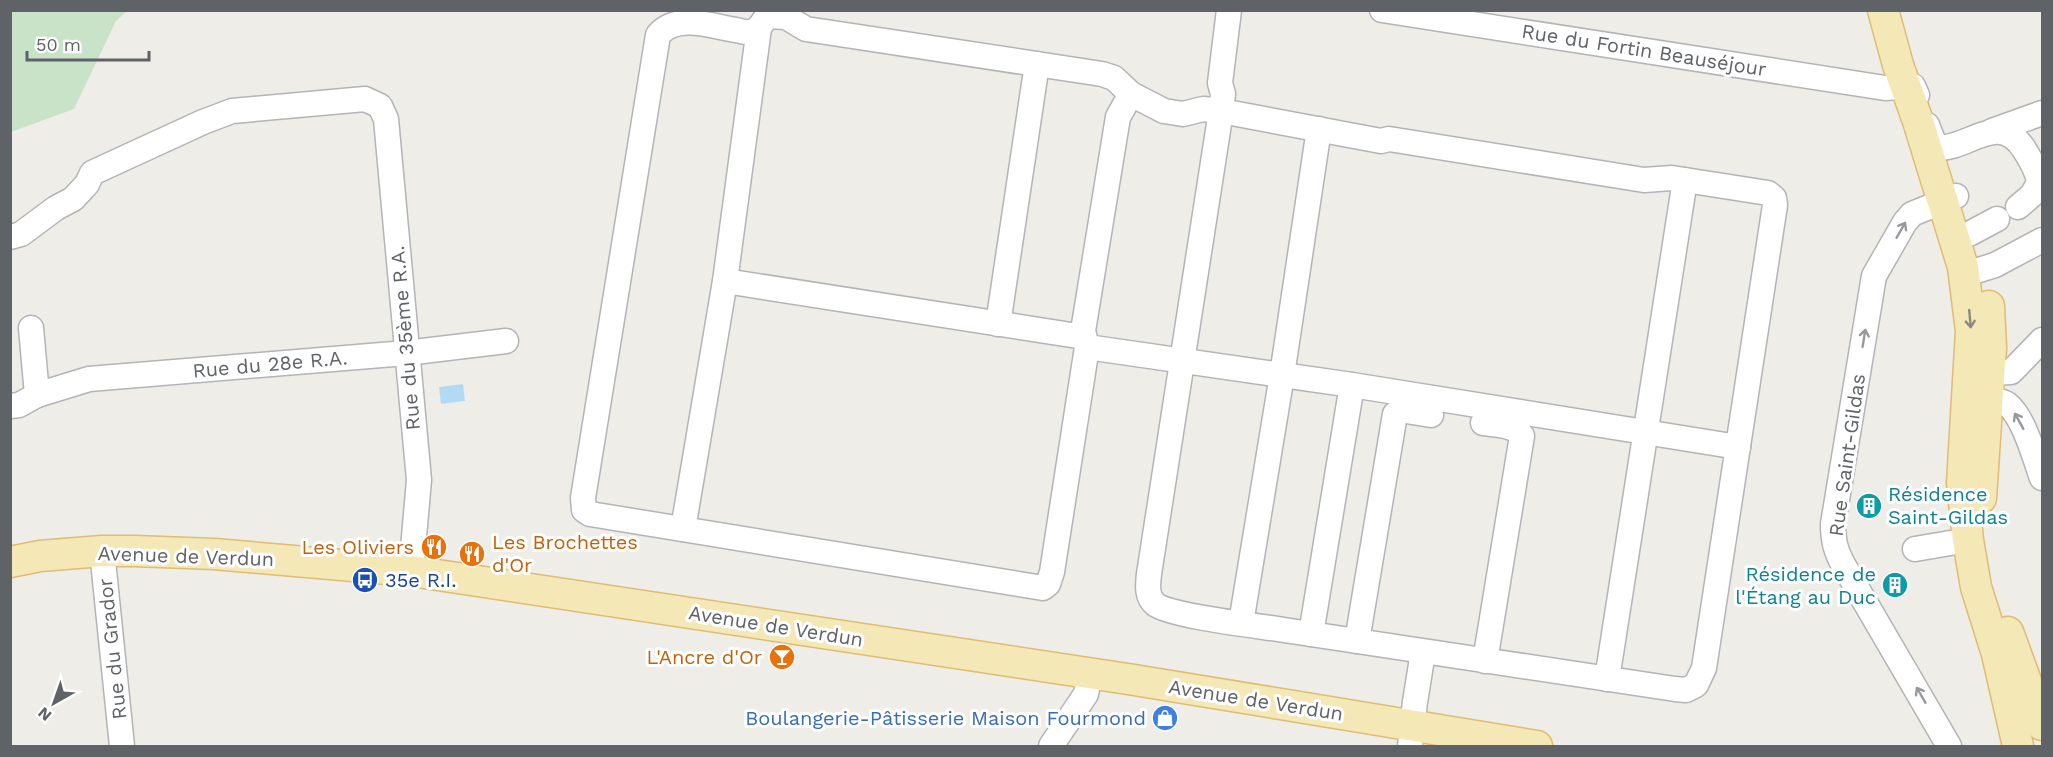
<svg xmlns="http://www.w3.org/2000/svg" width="2053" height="757" font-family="'Work Sans',sans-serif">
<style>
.green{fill:#c9e3c8}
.water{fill:#b3daf4}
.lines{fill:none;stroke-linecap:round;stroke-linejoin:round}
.minor-casing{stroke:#b3b4b8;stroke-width:27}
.major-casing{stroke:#dfbc70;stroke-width:33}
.minor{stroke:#fff;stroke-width:24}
.major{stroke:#f5e8b7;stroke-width:30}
.oneway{stroke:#97999c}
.oneway2{stroke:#8c8a7e}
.labels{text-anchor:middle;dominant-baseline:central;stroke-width:6;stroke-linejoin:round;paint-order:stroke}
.street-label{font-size:20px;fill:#5f6266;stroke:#fff}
.culture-label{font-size:20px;fill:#0d838f;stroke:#fff;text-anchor:start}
.food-label{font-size:20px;fill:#c56008;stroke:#fff;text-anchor:end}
.transit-label{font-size:20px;fill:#164399;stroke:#fff;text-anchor:start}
.shop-label{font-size:20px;fill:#366cbe;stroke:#fff;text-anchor:end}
</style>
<rect width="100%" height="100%" fill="#efede8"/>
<polygon class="green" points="11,10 127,11 116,21 74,109 11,132"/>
<polygon class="water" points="463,384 465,401 441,404 439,387"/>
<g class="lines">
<g class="minor-casing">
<g id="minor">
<polyline points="1382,10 1885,88 1913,86 1917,95"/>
<path d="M1131,94L1114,78L1102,74L806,29L786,17L767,16C763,22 758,31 750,32C746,33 740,31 736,30C711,26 677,13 658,35L583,498L584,510L590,514L1043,588L1048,584L1052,572L1087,347L1083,331L1118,117L1131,94L1164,111L1183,114L1203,109L1221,111L1381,141L1389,139L1644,180L1672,178L1768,193L1774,198L1775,205L1704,668L1696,685L1686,690L1675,689C1545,670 1414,649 1284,630C1260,626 1169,616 1155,604C1146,596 1148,584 1149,574L1221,111L1223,94L1220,83L1229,10"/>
<path d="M1927,125L1936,148C1968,150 1998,110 2024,149C2030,160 2038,170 2039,183L2032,195L2018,207"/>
<polyline points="1992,131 2042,113"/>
<polyline points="1969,234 1997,219"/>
<polyline points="10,237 21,234 56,208 73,199 87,184 92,173 203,122 232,111 365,99 380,106 386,119 419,480 411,571"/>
<polyline points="1979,270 1995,265 2042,240"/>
<polyline points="725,281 1084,337"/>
<polyline points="998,324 1037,64"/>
<polyline points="31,328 37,395"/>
<polyline points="1087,347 1352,385 1738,447"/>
<polyline points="1989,373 2011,372 2042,340"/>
<path d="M1970,399C1981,400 1998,398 2007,404C2024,417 2035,459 2042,478"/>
<polyline points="10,406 19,405 37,395 89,379 406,353 506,341"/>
<path d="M1483,423C1496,425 1515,424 1522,436L1485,661"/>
<polyline points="683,529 725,281 759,28"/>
<polyline points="1915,549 1968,540"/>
<polyline points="102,551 122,746"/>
<polyline points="1241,623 1282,375 1319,129"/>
<polyline points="1311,634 1352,385"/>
<polyline points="1357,641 1395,414 1400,410 1431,415"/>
<polyline points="1607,679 1685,180"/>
<polyline points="1051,746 1086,694 1090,674"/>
<polyline points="1410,746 1415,702 1423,652"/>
<path d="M1949,746L1844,566C1836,552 1833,541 1833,524L1874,276L1905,222L1912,214L1956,196"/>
</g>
</g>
<g class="major-casing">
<g id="major">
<polyline points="1883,10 1898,65 1918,121 1963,267 1971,331 1962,483 1968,540 1976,587 1997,654 2018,746"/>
<polyline points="1981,498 1991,348 1989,306"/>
<polyline points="10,562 40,556 102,551 134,551 214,554 411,571 1128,679 1537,746"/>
<polyline points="2008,632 2042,725"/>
</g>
</g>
<use href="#minor" class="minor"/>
<use href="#major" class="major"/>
</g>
<defs><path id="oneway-shaft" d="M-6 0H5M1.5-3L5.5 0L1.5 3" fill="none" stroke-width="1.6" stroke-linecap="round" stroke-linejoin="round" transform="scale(1.5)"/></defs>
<g class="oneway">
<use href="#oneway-shaft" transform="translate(1901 230) rotate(-60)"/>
<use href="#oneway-shaft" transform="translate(1864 338) rotate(-81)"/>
<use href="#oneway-shaft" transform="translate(2019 421) rotate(-119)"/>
<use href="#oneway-shaft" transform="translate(1921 695) rotate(-120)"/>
</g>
<use class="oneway2" href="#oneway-shaft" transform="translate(1970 319) rotate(85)"/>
<defs>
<g id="building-disc" transform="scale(1.35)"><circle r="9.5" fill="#0f9aa8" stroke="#fff"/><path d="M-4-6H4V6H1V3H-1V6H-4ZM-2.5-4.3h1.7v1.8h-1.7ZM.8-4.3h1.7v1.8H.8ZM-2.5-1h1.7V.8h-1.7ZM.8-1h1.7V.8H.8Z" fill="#fff"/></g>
<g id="restaurant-disc" transform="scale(1.35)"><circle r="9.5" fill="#e8710a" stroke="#fff"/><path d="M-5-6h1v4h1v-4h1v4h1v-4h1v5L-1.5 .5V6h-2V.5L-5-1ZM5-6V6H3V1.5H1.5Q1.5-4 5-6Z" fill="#fff"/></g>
<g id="bus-disc" transform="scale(1.35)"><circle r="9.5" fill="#1a4fb4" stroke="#fff"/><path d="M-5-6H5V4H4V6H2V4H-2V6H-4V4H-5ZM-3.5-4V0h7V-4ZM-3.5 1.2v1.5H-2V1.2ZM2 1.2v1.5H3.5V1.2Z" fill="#fff"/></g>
<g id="bar-disc" transform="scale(1.35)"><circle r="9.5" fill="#e8710a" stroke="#fff"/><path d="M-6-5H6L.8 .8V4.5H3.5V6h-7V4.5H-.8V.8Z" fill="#fff"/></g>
<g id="shop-disc" transform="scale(1.35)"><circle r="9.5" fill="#3f7fe0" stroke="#fff"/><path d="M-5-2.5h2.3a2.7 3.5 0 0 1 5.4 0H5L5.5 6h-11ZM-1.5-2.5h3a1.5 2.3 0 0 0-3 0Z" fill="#fff"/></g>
</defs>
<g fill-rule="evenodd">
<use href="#building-disc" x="1869" y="506"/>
<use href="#restaurant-disc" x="434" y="547"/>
<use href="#restaurant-disc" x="472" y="554"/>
<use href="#bus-disc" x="365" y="580"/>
<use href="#building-disc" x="1895" y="585"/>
<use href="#bar-disc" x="782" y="657"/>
<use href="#shop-disc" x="1165" y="718"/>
</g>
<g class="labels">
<g class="street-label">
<text transform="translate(1644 50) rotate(9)">Rue du Fortin Beauséjour</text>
<text transform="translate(405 338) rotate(-95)">Rue du 35ème R.A.</text>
<text transform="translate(270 364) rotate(-5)">Rue du 28e R.A.</text>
<text transform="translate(1847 455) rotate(-82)">Rue Saint-Gildas</text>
<text transform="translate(186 556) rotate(2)">Avenue de Verdun</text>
<text transform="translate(776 626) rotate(9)">Avenue de Verdun</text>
<text transform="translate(112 649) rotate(-96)">Rue du Grador</text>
<text transform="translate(1256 700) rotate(9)">Avenue de Verdun</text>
</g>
<g class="culture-label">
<text x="1888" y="494">Résidence<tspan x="1888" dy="23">Saint-Gildas</tspan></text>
<text x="1876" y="574" text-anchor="end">Résidence de<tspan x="1876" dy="23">l'Étang au Duc</tspan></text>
</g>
<g class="food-label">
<text x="492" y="542" text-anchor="start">Les Brochettes<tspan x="492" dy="23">d'Or</tspan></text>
<text x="414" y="547">Les Oliviers</text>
<text x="762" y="657">L'Ancre d'Or</text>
</g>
<g class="transit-label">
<text x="385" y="580">35e R.I.</text>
</g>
<g class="shop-label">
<text x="1146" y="718">Boulangerie-Pâtisserie Maison Fourmond</text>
</g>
</g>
<rect width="2053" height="757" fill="none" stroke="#5f6266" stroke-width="24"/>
<g transform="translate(54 703) rotate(220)" stroke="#ffffff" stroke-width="4.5" paint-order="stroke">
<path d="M0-4.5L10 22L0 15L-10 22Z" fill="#5f6266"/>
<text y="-9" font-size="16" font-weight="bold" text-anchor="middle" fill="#5f6266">N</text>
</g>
<path d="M27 51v9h122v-9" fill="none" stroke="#5f6266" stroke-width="3"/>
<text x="36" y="51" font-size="18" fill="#5f6266" stroke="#ffffff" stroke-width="4.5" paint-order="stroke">50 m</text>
</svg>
